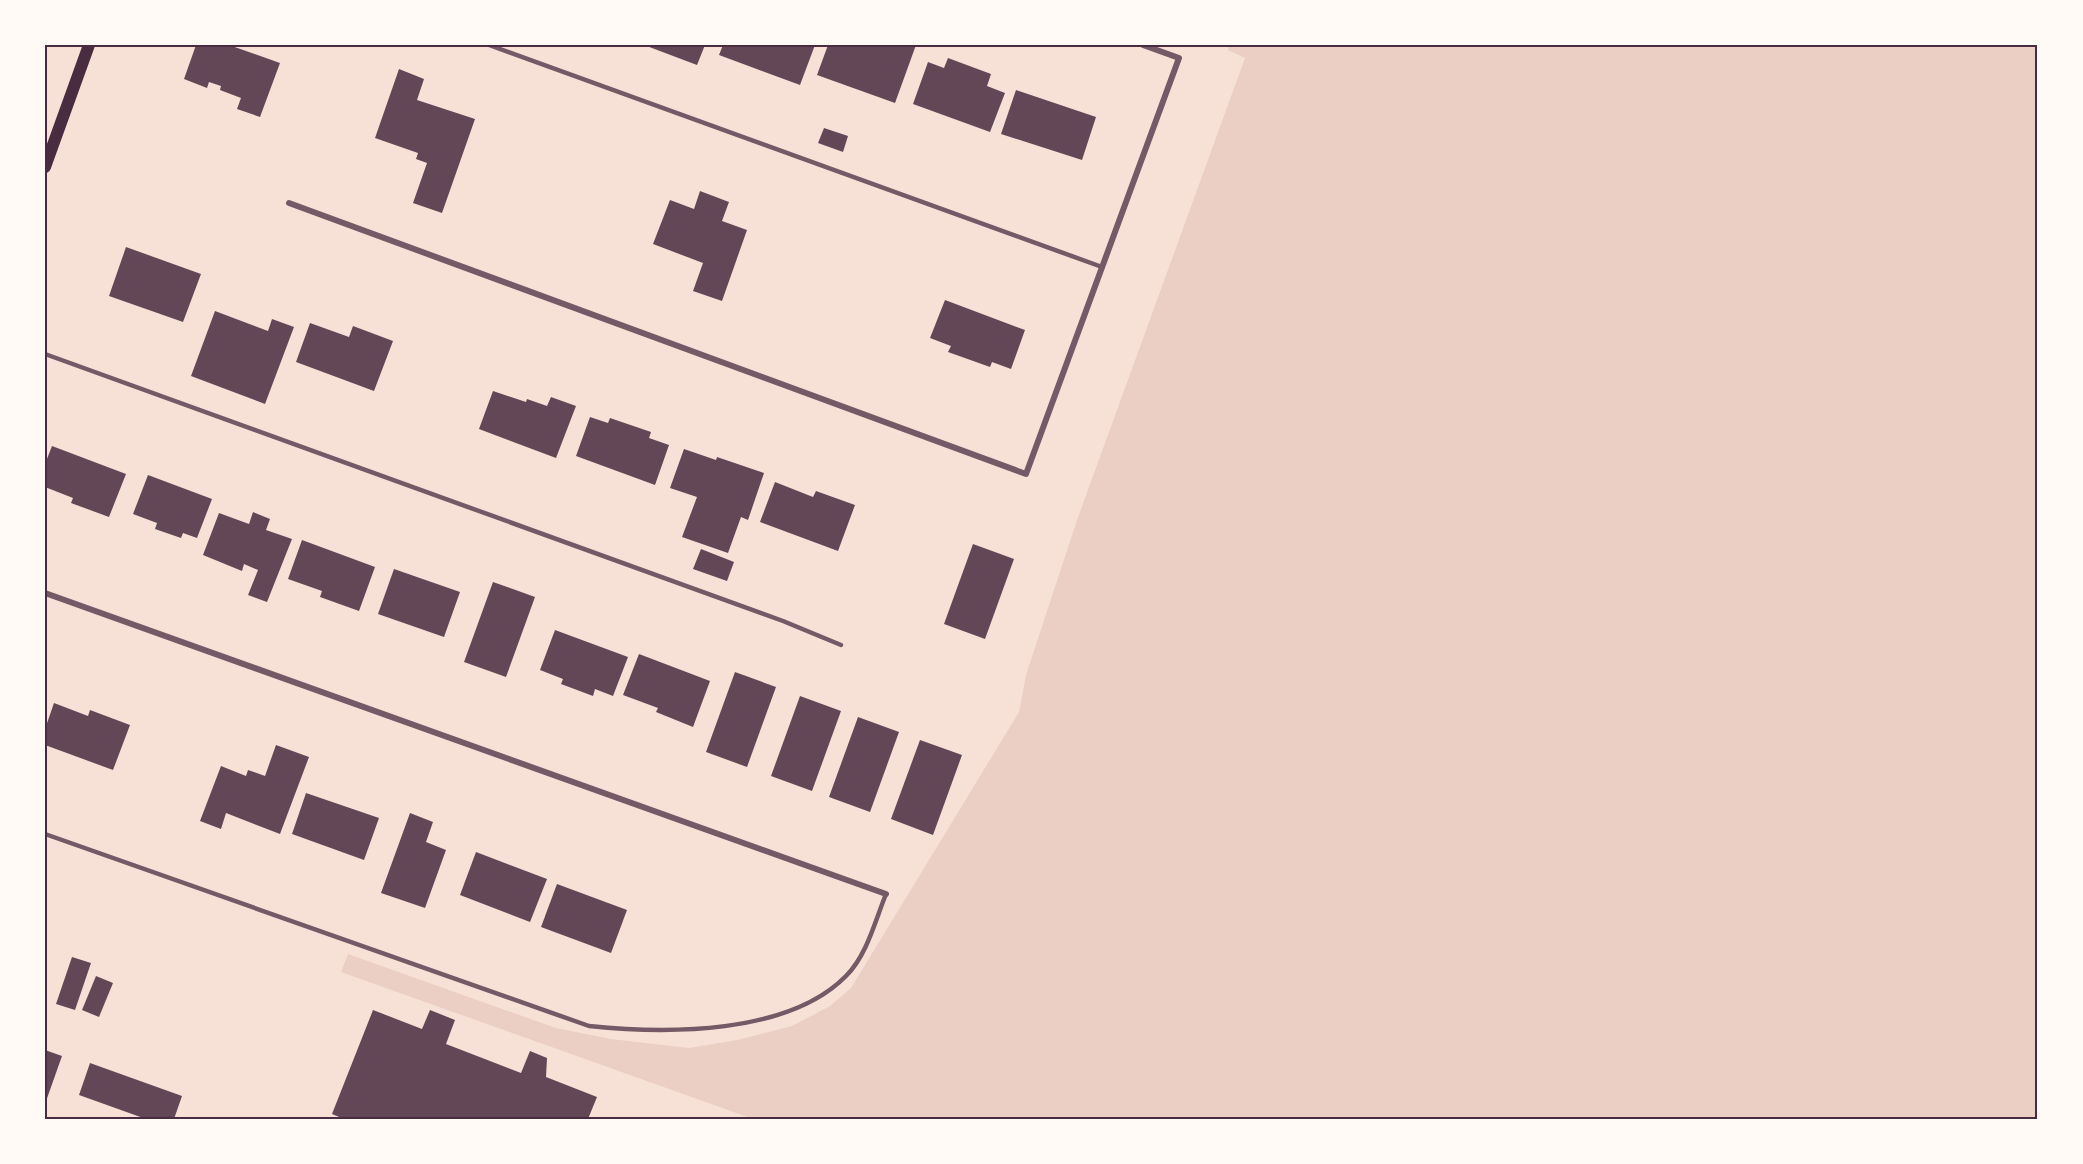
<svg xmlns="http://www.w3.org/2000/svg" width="2083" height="1164" font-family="'DejaVu Sans',sans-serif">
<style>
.green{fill:#ebcfc5}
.building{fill:#644757}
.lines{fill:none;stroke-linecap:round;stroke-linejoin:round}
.service{stroke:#755966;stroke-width:4.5}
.minor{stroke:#755966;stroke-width:6}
.secondary{stroke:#4a2c40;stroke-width:12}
.neatline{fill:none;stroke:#4a2c40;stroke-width:2}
</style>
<rect width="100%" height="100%" fill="#f7e1d7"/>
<polygon class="green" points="1229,45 2038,45 2038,1119 753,1119 341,972 348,954 556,1028 611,1039 689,1048 737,1040 792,1026 830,1006 851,988 1019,712 1026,675 1077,520 1245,58 1228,50"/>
<g class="building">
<polygon points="196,45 229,45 280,63 260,117 237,109 241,98 220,90 221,86 209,82 207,88 184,79"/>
<polygon points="644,45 705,45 697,65"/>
<polygon points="723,45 815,45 800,85 719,55"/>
<polygon points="828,45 916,45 895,103 817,75"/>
<polygon points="948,58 991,74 987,86 1005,93 990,132 913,104 928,62 944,68"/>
<polygon points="399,69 424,79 417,100 475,119 442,213 413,203 427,163 416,159 418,153 375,138"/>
<polygon points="1016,90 1096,117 1082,160 1001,134"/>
<polygon points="824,128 848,136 843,152 818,143"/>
<polygon points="700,191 729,202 722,221 747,230 722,301 693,291 703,263 653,244 670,200 694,209"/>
<polygon points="126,247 201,274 183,322 109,296"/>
<polygon points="945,300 1025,330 1011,369 992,362 990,367 948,352 951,346 930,338"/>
<polygon points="215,311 268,331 272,319 294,327 265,404 191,376"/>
<polygon points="310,323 349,337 353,326 393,341 374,391 296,362"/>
<polygon points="493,391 526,402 527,399 547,406 551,397 576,406 556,458 479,429"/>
<polygon points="590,417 608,423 610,418 651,432 649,438 669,445 655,485 576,456"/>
<polygon points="52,446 126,474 109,517 71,503 73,498 45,487 45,464"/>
<polygon points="684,449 716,460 717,457 764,473 748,520 741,517 728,553 682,537 697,497 670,488"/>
<polygon points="148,475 212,499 197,538 183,533 181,538 155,529 157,523 133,514"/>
<polygon points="775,482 813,497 816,491 855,505 838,551 760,522"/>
<polygon points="253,512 270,519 266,530 292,539 267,602 248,595 258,570 244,564 242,571 203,555 219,513 249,524"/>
<polygon points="302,540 375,567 359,611 320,597 322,591 288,579"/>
<polygon points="973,544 1014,559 985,639 944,624"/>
<polygon points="701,549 734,562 727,581 693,569"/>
<polygon points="394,569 460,592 444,637 378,614"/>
<polygon points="493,582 535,597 506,677 464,662"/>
<polygon points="555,630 628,657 613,696 595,689 593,696 561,684 563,679 540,670"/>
<polygon points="639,654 710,681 693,727 656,712 658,708 623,695"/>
<polygon points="735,672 776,687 747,767 706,752"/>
<polygon points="800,696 841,711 812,791 771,776"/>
<polygon points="54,703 88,716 90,710 130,725 113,770 45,745 45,729"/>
<polygon points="858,717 899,732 870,812 829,797"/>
<polygon points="920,740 962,755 933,835 891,819"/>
<polygon points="276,745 309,757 280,834 226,813 221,829 200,821 221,766 246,776 248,770 265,776"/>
<polygon points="306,793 379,818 364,860 292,834"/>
<polygon points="410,813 433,822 426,842 446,850 425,908 381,893"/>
<polygon points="476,852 547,879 530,922 460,895"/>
<polygon points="557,884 627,910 611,953 541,927"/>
<polygon points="72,957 91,963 75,1010 56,1004"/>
<polygon points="96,976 113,983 99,1017 82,1010"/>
<polygon points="373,1010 422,1029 430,1010 455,1020 446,1044 521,1073 530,1051 547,1058 546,1077 597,1097 588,1119 344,1119 332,1114"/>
<polygon points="45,1050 62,1056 45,1104"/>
<polygon points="90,1063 182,1096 174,1119 146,1119 79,1095"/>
</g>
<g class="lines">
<g class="service">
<polyline points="489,45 1102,267"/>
<polyline points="45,354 783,621 841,645"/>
<path d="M45,834L589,1026C666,1034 788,1035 846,976C867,955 875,921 886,894"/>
</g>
<g class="minor">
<polyline points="289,203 1026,474 1179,58 1143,45"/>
<polyline points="45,593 886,894"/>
</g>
<polyline class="secondary" points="45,167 89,45"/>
</g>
<rect width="2083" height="1164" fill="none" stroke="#fffaf5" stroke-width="93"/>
<rect x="46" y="46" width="1990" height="1072" class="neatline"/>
</svg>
